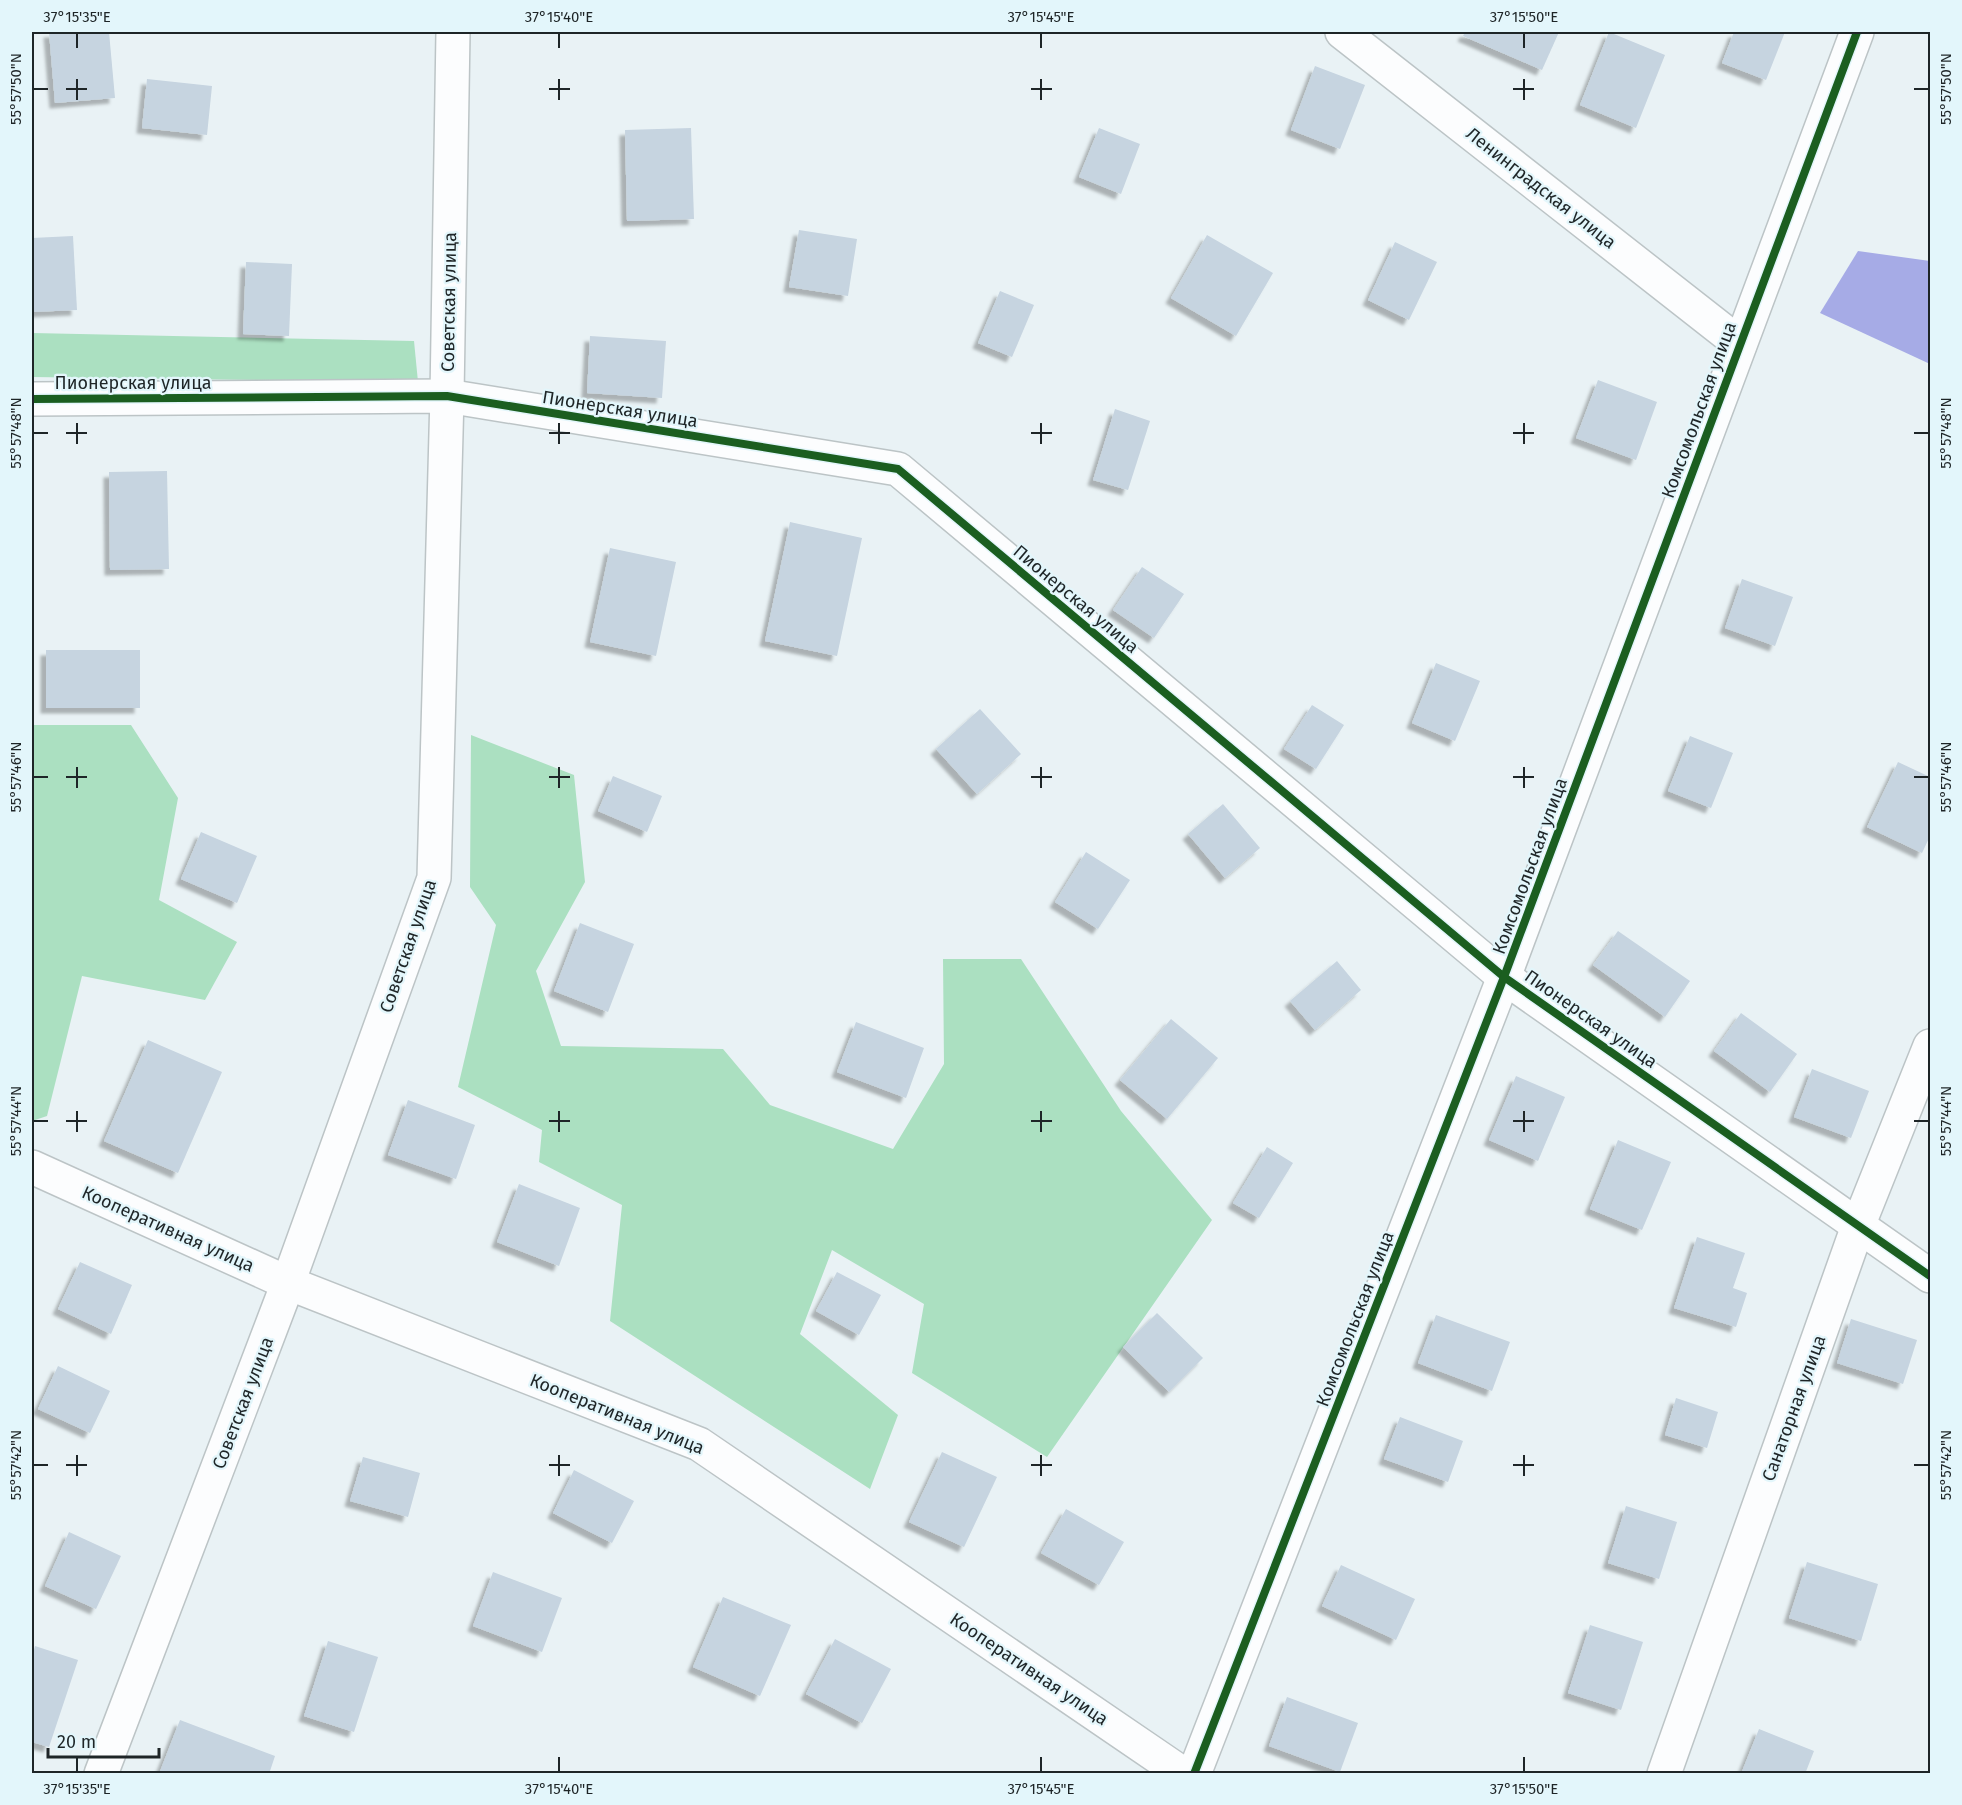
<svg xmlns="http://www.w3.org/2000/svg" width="1962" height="1805" font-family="'Fira Sans',sans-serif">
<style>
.forest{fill:#abe0c1}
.water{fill:#a6abe6}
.building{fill:#c6d4e0;filter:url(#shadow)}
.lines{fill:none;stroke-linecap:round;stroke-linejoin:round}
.minor-casing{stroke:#bcc4c6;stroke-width:36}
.minor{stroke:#fcfdfe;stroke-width:33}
.cycleway-casing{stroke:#e3f6fb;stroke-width:11}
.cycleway{stroke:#1b5e20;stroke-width:8}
.ticks{fill:none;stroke:#1e2527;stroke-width:2}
.labels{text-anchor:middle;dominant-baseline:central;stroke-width:4.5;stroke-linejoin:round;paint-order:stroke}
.street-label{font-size:18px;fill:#1e2527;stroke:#e3f6fb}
.neatline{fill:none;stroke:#1e2527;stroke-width:2}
.ticks-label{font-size:15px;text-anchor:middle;fill:#1e2527}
</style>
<defs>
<filter id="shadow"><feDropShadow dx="-5.5" dy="5.5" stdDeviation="1.5" flood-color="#0004"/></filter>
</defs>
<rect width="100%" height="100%" fill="#e9f2f5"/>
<g class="forest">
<polygon points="32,333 414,341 418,382 32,377"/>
<polygon points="32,725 131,725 178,798 159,900 237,942 205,1000 82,976 47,1116 32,1121"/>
<polygon points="471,735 574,775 585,882 536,971 561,1046 723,1049 770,1105 893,1149 944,1064 943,959 1021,959 1121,1111 1212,1220 1047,1457 912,1373 924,1304 832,1250 800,1334 898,1415 870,1489 610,1321 622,1205 539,1162 542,1130 458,1087 496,925 470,887"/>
</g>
<polygon class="water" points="1858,251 1930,261 1930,364 1820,313"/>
<g class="building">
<polygon points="49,32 109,32 115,98 55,103"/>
<polygon points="1465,32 1559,32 1542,70 1463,36"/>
<polygon points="1609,32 1665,55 1636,128 1580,105"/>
<polygon points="1734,32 1785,32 1766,80 1722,63"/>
<polygon points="1315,66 1365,85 1340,149 1291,130"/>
<polygon points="147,79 212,86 207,135 142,128"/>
<polygon points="691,128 694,219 627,221 625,130"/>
<polygon points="1099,128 1140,144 1121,194 1079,177"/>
<polygon points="799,230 857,239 848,296 789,287"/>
<polygon points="1207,235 1273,273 1236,336 1171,298"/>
<polygon points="73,236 77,310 32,312 32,238"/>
<polygon points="1395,242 1437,262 1409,320 1368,300"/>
<polygon points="246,262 292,264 289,336 243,334"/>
<polygon points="1000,291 1034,305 1012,357 978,343"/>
<polygon points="590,336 666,341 662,398 587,393"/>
<polygon points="1598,380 1657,402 1636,460 1576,438"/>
<polygon points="1115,409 1150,421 1128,490 1093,480"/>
<polygon points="167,471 169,569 110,570 109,472"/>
<polygon points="790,522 862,538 837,656 765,641"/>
<polygon points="610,548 676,562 656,656 590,642"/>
<polygon points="1142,567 1184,594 1154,638 1113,610"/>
<polygon points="1742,579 1793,597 1775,646 1725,628"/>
<rect x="46" y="650" width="94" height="58"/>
<polygon points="1436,663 1480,681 1455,741 1412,723"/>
<polygon points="1312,705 1344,725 1316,769 1284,749"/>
<polygon points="980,709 1021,754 977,794 936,749"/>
<polygon points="1690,736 1733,753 1711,808 1668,791"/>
<polygon points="1898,762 1930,777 1930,836 1922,853 1867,827"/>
<polygon points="613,776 662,796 647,832 598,811"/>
<polygon points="1223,804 1260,848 1225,878 1188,834"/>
<polygon points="201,832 257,856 237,903 181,879"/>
<polygon points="1086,852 1130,880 1098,929 1055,902"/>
<polygon points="580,923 634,944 608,1012 554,991"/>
<polygon points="1618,931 1690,981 1665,1017 1593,965"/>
<polygon points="1337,961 1361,990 1315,1030 1290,1001"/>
<polygon points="1741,1013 1797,1054 1770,1092 1714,1051"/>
<polygon points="1171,1019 1218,1058 1167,1119 1120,1080"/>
<polygon points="856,1022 924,1048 906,1098 837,1072"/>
<polygon points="148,1040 222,1072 178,1173 104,1141"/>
<polygon points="1812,1069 1869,1091 1851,1138 1794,1117"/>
<polygon points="1516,1076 1565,1097 1538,1161 1489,1140"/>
<polygon points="408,1100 475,1125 456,1179 388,1155"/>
<polygon points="1618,1140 1671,1162 1642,1230 1590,1209"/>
<polygon points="1267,1147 1293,1163 1259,1218 1233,1203"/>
<polygon points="519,1184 580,1208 559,1266 497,1242"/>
<polygon points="1697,1237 1745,1253 1733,1288 1747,1293 1736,1327 1674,1308"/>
<polygon points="80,1262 132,1285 111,1334 58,1309"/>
<polygon points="837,1272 881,1295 859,1335 816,1311"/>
<polygon points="1157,1313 1203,1358 1169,1392 1123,1347"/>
<polygon points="1436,1315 1510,1342 1492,1391 1418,1363"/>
<polygon points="1851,1319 1917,1340 1903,1384 1837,1363"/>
<polygon points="58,1366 110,1391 90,1433 38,1409"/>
<polygon points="1676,1398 1718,1412 1707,1448 1665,1435"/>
<polygon points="1400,1417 1463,1441 1448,1482 1384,1459"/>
<polygon points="942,1452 997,1477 964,1547 909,1522"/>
<polygon points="363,1457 420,1473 408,1517 350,1501"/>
<polygon points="574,1470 634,1501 612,1543 553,1513"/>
<polygon points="1626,1506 1677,1522 1659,1579 1608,1563"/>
<polygon points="1066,1509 1124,1542 1099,1585 1041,1553"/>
<polygon points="69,1532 121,1556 96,1609 45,1586"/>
<polygon points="1807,1562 1878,1584 1861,1641 1789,1618"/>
<polygon points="1341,1565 1415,1599 1396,1640 1322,1606"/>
<polygon points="493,1572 562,1598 542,1652 473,1626"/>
<polygon points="723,1597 791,1625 760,1696 693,1667"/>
<polygon points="1590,1625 1643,1642 1621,1710 1568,1693"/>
<polygon points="835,1639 891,1669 862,1723 806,1694"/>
<polygon points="328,1641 378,1657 354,1732 304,1716"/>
<polygon points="35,1646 78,1660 49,1747 32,1742 32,1658"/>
<polygon points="1287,1697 1358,1723 1340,1772 1269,1746"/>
<polygon points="180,1720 275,1756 269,1774 159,1774"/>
<polygon points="1759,1729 1814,1751 1805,1774 1741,1774"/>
</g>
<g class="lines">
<g class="minor-casing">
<g id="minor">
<polyline points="1342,32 1740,344"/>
<polyline points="32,399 447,396 898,469 1504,977 1930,1276"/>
<polyline points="32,1167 288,1283 699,1444 1183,1774"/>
<polyline points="101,1774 288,1283 434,878 447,396 453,32"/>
<polyline points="1194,1774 1504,977 1857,32"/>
<polyline points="1664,1774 1858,1226 1930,1046"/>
</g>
</g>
<use href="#minor" class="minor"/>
<g class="cycleway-casing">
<g id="cycleway">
<polyline points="32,399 447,396 898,469 1504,977 1930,1276"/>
<polyline points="1194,1774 1504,977 1857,32"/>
</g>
</g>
<use href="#cycleway" class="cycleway"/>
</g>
<path class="ticks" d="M77,33V48M559,33V48M1041,33V48M1524,33V48M77,79V100M559,79V100M1041,79V100M1524,79V100M33,89H48M66,89H87M549,89H570M1031,89H1052M1513,89H1534M1914,89H1929M77,423V444M559,423V444M1041,423V444M1524,423V444M33,433H48M66,433H87M549,433H570M1031,433H1052M1513,433H1534M1914,433H1929M77,767V788M559,767V788M1041,767V788M1524,767V788M33,777H48M66,777H87M549,777H570M1031,777H1052M1513,777H1534M1914,777H1929M77,1111V1132M559,1111V1132M1041,1111V1132M1524,1111V1132M33,1121H48M66,1121H87M549,1121H570M1031,1121H1052M1513,1121H1534M1914,1121H1929M77,1455V1476M559,1455V1476M1041,1455V1476M1524,1455V1476M33,1465H48M66,1465H87M549,1465H570M1031,1465H1052M1513,1465H1534M1914,1465H1929M77,1757V1772M559,1757V1772M1041,1757V1772M1524,1757V1772"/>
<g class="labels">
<g class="street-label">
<text transform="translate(1541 188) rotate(38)">Ленинградская улица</text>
<text transform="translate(449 302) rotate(-89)">Советская улица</text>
<text x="133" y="383">Пионерская улица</text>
<text transform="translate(620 409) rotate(9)">Пионерская улица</text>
<text transform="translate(1699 410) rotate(-70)">Комсомольская улица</text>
<text transform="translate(1076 599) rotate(40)">Пионерская улица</text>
<text transform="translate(1530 866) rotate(-70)">Комсомольская улица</text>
<text transform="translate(408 946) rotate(-71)">Советская улица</text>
<text transform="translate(1591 1019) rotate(35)">Пионерская улица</text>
<text transform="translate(168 1229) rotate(24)">Кооперативная улица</text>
<text transform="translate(1355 1319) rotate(-69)">Комсомольская улица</text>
<text transform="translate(243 1403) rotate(-69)">Советская улица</text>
<text transform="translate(1794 1408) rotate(-70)">Санаторная улица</text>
<text transform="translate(617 1414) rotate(22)">Кооперативная улица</text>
<text transform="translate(1029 1669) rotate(34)">Кооперативная улица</text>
</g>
</g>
<rect width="1962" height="1805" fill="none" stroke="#e3f6fb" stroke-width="66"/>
<path d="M48 1748v9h111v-9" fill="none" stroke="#1e2527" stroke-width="3"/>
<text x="57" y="1748" font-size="18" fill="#1e2527" stroke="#e3f6fb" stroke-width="4.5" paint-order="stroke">20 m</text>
<rect x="33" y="33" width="1896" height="1739" class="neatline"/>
<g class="ticks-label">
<text x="77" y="22">37°15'35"E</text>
<text x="559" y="22">37°15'40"E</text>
<text x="1041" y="22">37°15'45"E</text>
<text x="1524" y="22">37°15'50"E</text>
<text transform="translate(16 89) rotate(-90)" y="5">55°57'50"N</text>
<text transform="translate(1946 89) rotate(-90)" y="5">55°57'50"N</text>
<text transform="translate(16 433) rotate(-90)" y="5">55°57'48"N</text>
<text transform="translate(1946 433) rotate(-90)" y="5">55°57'48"N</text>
<text transform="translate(16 777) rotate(-90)" y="5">55°57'46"N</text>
<text transform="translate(1946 777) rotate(-90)" y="5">55°57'46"N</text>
<text transform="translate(16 1121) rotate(-90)" y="5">55°57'44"N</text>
<text transform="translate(1946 1121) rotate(-90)" y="5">55°57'44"N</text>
<text transform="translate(16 1465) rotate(-90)" y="5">55°57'42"N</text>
<text transform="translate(1946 1465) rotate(-90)" y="5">55°57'42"N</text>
<text x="77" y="1794">37°15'35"E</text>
<text x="559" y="1794">37°15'40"E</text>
<text x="1041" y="1794">37°15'45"E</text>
<text x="1524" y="1794">37°15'50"E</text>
</g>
</svg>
